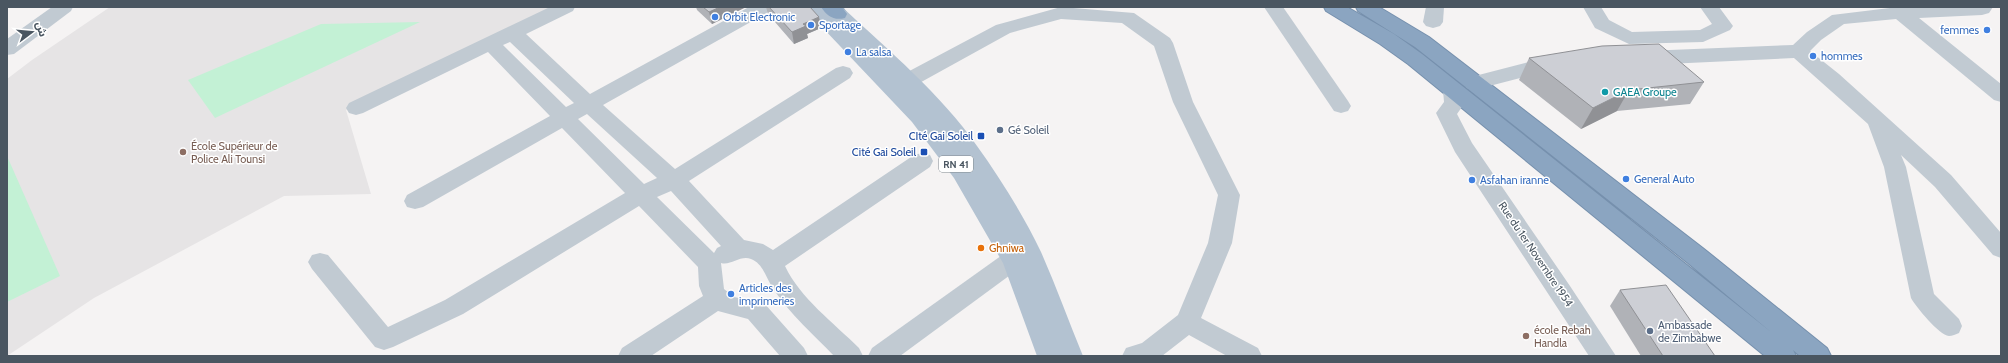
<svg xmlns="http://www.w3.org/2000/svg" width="2008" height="363" font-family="Cabin,'Noto Sans Arabic',sans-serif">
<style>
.education{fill:#e6e4e5}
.green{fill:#c3f1d5}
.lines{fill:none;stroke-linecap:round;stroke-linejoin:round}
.highway-casing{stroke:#7690ad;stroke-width:2}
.minor{fill:#c1cad2;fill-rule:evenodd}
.major{fill:#b3c2d1;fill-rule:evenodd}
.highway{fill:#8ba5c1;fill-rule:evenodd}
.wall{fill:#b0b2b7}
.shaded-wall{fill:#909195}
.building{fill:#cdcfd5;stroke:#909195}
.shop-dot{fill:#3f7fe0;stroke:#fff;stroke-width:1.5}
.culture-dot{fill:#0f9aa8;stroke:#fff;stroke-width:1.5}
.service-dot{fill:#5c6f8a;stroke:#fff;stroke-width:1.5}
.transit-dot{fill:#1a4fb4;stroke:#fff;stroke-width:1.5}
.education-dot{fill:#8d6e63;stroke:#fff;stroke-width:1.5}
.food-dot{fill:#e8710a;stroke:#fff;stroke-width:1.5}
.labels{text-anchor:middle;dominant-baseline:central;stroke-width:3;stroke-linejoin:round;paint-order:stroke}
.shield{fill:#fff;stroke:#808990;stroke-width:1}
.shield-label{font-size:10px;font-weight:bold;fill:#4a5661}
.shop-label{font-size:11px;fill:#366cbe;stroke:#fff;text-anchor:start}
.culture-label{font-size:11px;fill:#0d838f;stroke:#fff;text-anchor:start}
.service-label{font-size:11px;fill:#4e5e75;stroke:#fff;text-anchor:start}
.transit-label{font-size:11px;fill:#164399;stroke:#fff;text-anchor:end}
.education-label{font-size:11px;fill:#785e54;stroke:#fff;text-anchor:start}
.food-label{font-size:11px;fill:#c56008;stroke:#fff;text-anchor:start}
.street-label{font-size:11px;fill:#4a5661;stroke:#fff}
</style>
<rect width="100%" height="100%" fill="#f5f3f3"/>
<polygon class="education" points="110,7 555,7 346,110 371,194 284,196 94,298 7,356 7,79 32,60"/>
<g class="green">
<polygon points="420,22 215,118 188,80 321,24"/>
<polygon points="7,156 60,276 7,302"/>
</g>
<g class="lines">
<g class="highway-casing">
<g id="highway">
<path d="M821,7H842L847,14L845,18C834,21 827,16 821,7Z"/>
<polygon points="1324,7 1347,7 1394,34 1422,54 1771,332 1688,263 1415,47 1358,11 1356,7 1379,7 1429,37 1704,249 1827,348 1831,356 1800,356 1793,350 1796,356 1765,356 1408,64 1380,44 1326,11"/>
</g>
</g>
<g class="minor">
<polygon points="52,7 73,7 71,11 14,54 7,55 7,39"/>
<path d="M550,7H575L573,11L526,34L590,94L749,7H772L770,11L603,105L675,169L836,68L843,66L850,68L853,73L850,78L689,181L744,240L763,244L773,250L914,155L922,153L930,155L933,161L930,167L785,266C800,298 834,323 859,348L863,356H834C814,335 790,314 774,290C766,279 764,264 751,259C740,255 731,266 721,263L724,289L734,297L764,303L804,348L808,356H780L748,319L718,311L651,356H618L622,348L703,296L699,286L698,267L639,206L463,314L393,347L384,350L375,347L312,269L308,262L312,255L320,253L328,255L388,327L445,300L625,193L562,128L423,207L415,209L407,207L404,201L407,195L550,116L488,52L363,113L356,115L349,113L346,108L349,103ZM510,42L574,103L566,107L503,45ZM587,114L657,178L644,184L578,119ZM671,191L721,246L717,248L714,253L657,197Z"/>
<polygon points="1061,7 1134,13 1170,38 1173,43 1193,102 1240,195 1232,243 1201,318 1258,348 1262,356 1227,356 1189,335 1162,356 1122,356 1126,348 1142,343 1178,315 1208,243 1218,195 1173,102 1154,46 1122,23 1061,19 1010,33 914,86 907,88 900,86 897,81 900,76 996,25"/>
<polygon points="1264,7 1283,7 1348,101 1351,106 1348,111 1341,113 1334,111"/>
<polygon points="1426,7 1444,7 1443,22 1440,26 1433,28 1426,26 1423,22"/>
<polygon points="1583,7 1601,7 1609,20 1632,32 1700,30 1712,24 1700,7 1719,7 1733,26 1730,30 1703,42 1629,44 1595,28"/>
<path d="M1898,7H1993L1989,13L1982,15L1919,18L2001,84V102L1994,100L1896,19L1844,24L1821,40L1810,51L1839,74L1951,175L2001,233V258L1993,255L1935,187L1901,155L1906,167L1934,294L1959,319L1962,326L1959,333C1956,334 1952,336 1949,336C1939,335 1916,307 1911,298L1884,167L1868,124L1794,58L1645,65L1638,63L1635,58L1638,53L1645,51L1793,45L1807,32L1832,15Z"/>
<polygon points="1552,56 1559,58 1562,63 1559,68 1474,90 1467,88 1464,83 1467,78"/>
<polygon points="1453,83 1460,85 1463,90 1464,104 1457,114 1472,143 1570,286 1616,356 1589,356 1455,152 1436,113 1444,102 1443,90 1446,85"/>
<polygon points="1013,251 1021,253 1025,260 1021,267 900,356 868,356 872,348 1005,253"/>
</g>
<path class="major" d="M803,7H842C888,50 941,94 977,146C1000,178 1024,216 1041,252C1056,286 1069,322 1083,356H1037L1003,263L954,178L912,122Z"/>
<use href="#highway" class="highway"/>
</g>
<g class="wall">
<polygon points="696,7 746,7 712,24 697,10"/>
<polygon points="766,7 810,7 819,17 821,28 807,34 808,38 794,44 768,14"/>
<polygon points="1529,58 1704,82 1690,104 1617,111 1581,129 1519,80"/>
<polygon points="1620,290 1715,356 1641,356 1610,306"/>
</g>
<g class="shaded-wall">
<polygon points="720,7 746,7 712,24 709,12"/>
<polygon points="819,17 821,28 807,34 808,38 794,44 792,32 803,24"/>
<polygon points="1629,90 1617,111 1581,129 1593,108"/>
</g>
<g class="building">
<polygon points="703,7 720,7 709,12"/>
<polygon points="769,7 810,7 819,17 803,24 806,26 792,32"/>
<polygon points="1659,44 1704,82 1629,90 1593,108 1529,58 1602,46"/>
<polygon points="1666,285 1715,356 1663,356 1620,290"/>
</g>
<g class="shop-dot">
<circle cx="715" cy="17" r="4"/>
<circle cx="811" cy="25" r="4"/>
<circle cx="1987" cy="30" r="4"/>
<circle cx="848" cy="52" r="4"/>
<circle cx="1813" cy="56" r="4"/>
<circle cx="1626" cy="179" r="4"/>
<circle cx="1472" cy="180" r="4"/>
<circle cx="731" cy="294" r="4"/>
</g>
<circle class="culture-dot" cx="1605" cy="92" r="4"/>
<g class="service-dot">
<circle cx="1000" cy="130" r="4"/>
<circle cx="1650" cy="331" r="4"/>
</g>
<g class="transit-dot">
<rect x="977" y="132" width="8" height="8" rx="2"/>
<rect x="920" y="148" width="8" height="8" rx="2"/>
</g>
<g class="education-dot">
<circle cx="183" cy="152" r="4"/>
<circle cx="1526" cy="336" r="4"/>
</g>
<circle class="food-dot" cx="981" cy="248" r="4"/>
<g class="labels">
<rect class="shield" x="939" y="156" width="34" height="16" rx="3"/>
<g class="shield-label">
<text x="956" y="164">RN 41</text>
</g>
<g class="shop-label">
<text x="723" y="17">Orbit Electronic</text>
<text x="819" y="25">Sportage</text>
<text x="1979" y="30" text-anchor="end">femmes</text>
<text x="856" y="52">La salsa</text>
<text x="1821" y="56">hommes</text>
<text x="1634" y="179">General Auto</text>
<text x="1480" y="180">Asfahan iranne</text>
<text x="739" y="288">Articles des<tspan x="739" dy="13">imprimeries</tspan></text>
</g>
<g class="culture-label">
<text x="1613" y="92">GAEA Groupe</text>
</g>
<g class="service-label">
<text x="1008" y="130">Gé Soleil</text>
<text x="1658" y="325">Ambassade<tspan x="1658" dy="13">de Zimbabwe</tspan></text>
</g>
<g class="transit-label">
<text x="973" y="136">CIté Gai Soleil</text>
<text x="916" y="152">Cité Gai Soleil</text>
</g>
<g class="education-label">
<text x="191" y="146">École Supérieur de<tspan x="191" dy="13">Police Ali Tounsi</tspan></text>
<text x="1534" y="330">école Rebah<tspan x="1534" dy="13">Handla</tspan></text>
</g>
<g class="food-label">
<text x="989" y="248">Ghniwa</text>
</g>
<g class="street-label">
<text transform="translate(1536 254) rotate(56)">Rue du 1er Novembre 1954</text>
</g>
</g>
<rect width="2008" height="363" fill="none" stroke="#4a5661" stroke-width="16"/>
<g transform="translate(32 32) rotate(74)" stroke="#ffffff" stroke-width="3" paint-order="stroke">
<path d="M0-3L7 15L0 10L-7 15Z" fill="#4a5661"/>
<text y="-6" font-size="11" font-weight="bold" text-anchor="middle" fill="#4a5661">ش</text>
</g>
</svg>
